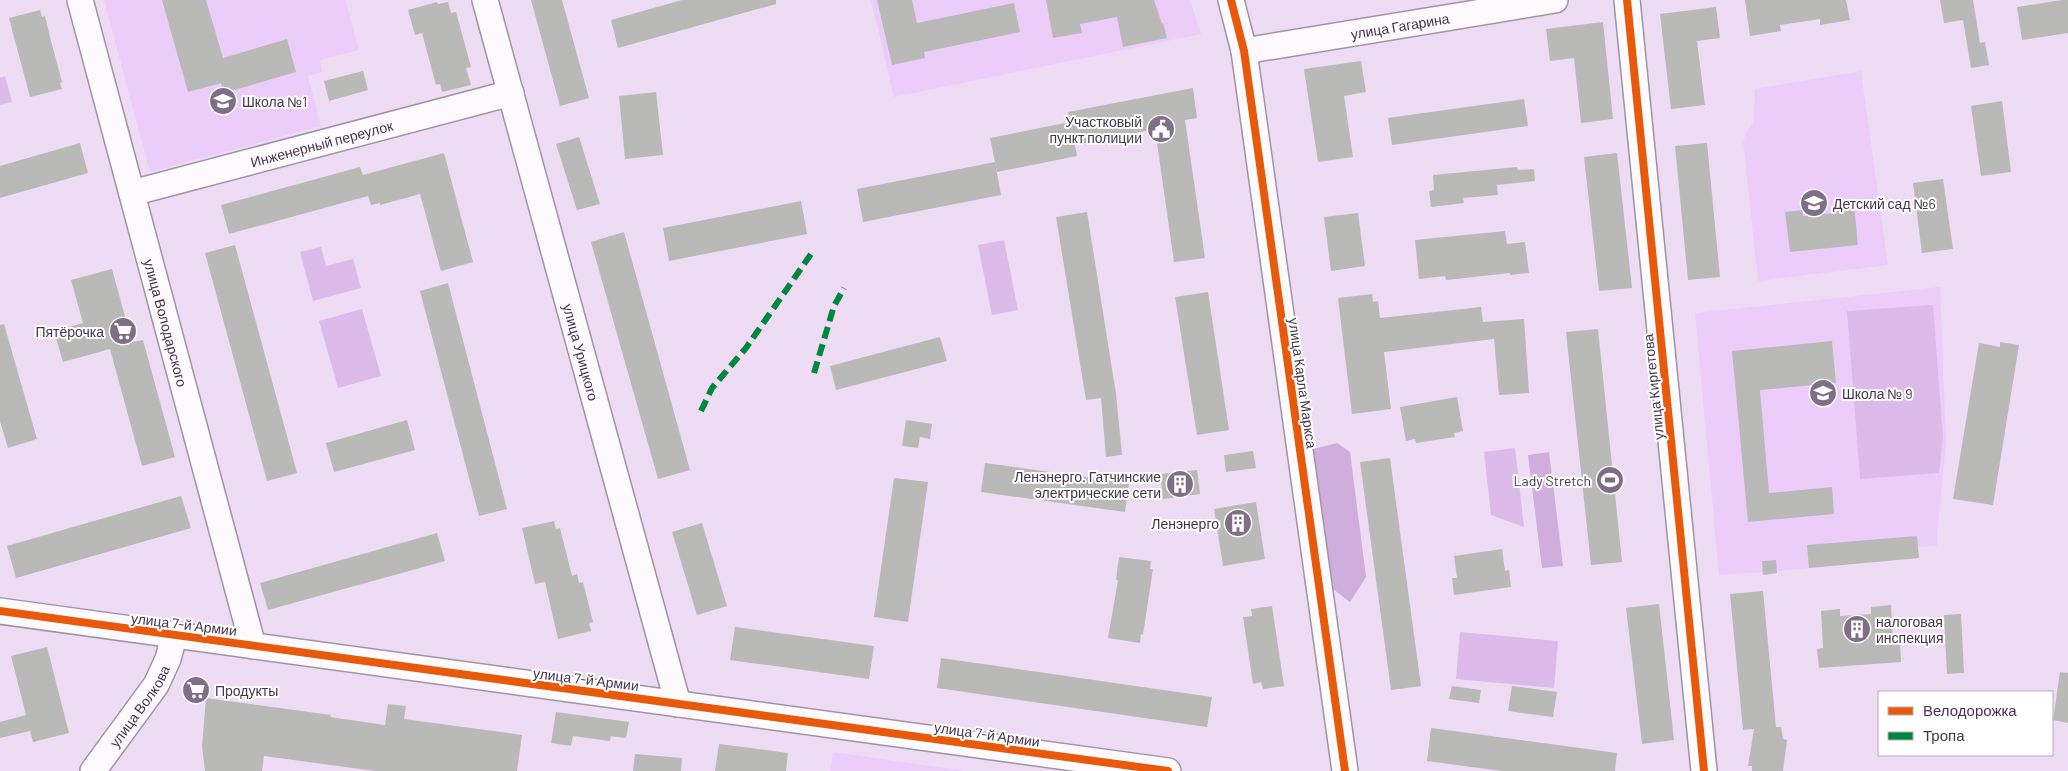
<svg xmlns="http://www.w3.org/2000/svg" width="2068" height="771" font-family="Barlow,sans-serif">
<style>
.built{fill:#eccdfa}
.green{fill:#dcbbea}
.forest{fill:#cfaddd}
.building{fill:#b9bab8}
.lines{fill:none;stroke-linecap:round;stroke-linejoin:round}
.minor-casing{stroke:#a193a6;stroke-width:28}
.minor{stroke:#fcfafd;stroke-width:25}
.quiet{stroke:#00873e;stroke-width:6;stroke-dasharray:12 6;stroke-linecap:butt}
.cycleway-casing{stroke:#fff;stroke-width:11}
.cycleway{stroke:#e8590c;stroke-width:8}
.labels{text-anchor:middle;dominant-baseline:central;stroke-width:4;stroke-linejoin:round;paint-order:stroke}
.street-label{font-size:14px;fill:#44354b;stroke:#fff}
.poi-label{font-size:14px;fill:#44354b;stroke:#fff;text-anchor:start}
</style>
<rect width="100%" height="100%" fill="#eddcf4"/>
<g class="built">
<polygon points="104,0 349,0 346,1 359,50 320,60 322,72 308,76 321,126 150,172"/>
<polygon points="871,0 1190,0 1201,34 894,97"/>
<polygon points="1861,71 1888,265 1758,281 1743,140 1754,120 1755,89"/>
<polygon points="1940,287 1946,442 1937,534 1937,546 1918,547 1919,558 1777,571 1777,573 1763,575 1762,572 1719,575 1695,313"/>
<polygon points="833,752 965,771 830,771"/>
</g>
<g class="green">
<polygon points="5,76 12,102 0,105 0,78"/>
<polygon points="1004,240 1018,310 992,315 978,245"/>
<polygon points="321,247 326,266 353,259 361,288 313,301 300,252"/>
<polygon points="1933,305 1943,437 1939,473 1860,479 1847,311"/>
<polygon points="362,309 381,376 338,388 319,321"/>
<polygon points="1515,448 1524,527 1491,515 1484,452"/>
<polygon points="1460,632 1558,641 1554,688 1456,679"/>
</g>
<g class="forest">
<polygon points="1337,443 1350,452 1366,577 1350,602 1333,589 1313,449"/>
<polygon points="1549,452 1563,566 1542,568 1528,455"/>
</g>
<g class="building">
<polygon points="162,0 206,0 223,58 287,39 296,72 224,93 221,83 188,92"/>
<polygon points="531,0 562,0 589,98 560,106"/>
<polygon points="682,0 776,0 776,4 618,48 611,20"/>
<polygon points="877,0 912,0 917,23 1014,3 1020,32 924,52 925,58 892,65"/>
<polygon points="1046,0 1154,0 1162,24 1163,23 1167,38 1123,47 1117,17 1080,24 1082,33 1053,38"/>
<polygon points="1745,0 1846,0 1850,20 1820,25 1820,19 1780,25 1781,31 1750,36"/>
<polygon points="1940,0 1973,0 1980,43 1985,42 1989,65 1971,68 1963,20 1944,23"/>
<polygon points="2062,0 2068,0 2068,33 2022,40 2017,7"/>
<polygon points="437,2 438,4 448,2 451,13 456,12 471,67 466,68 471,85 442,92 440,84 436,85 422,33 415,35 408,10"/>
<polygon points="1716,7 1720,38 1697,41 1705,105 1671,109 1660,14"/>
<polygon points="40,10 42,17 45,16 51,41 62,82 60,83 62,89 30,97 9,18"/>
<polygon points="1603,22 1613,119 1581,123 1574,58 1550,61 1546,29"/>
<polygon points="1361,61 1366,92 1344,96 1353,157 1318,162 1304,69"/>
<polygon points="363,71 368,90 329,101 324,81"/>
<polygon points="1193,88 1197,118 1185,120 1205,258 1174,262 1155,129 1075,145 1077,156 997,172 990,138 1070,122 1068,112"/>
<polygon points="656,92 663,155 625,159 619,96"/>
<polygon points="1524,99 1528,126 1392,145 1388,118"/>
<polygon points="2002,101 2011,172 1981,176 1971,106"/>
<polygon points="579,137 600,204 577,210 556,144"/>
<polygon points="80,143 88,173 0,198 0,166"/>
<polygon points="1707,143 1720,277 1688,280 1675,146"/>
<polygon points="444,153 473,262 441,271 420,194 380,205 380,203 371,205 368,196 229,234 221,205 360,167 363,175"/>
<polygon points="1617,153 1632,288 1599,291 1584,157"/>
<polygon points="995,162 1001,195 863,222 857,189"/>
<polygon points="1517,167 1518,170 1534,169 1535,181 1497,185 1498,195 1463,198 1464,203 1431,207 1429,191 1434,190 1433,175"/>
<polygon points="1943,179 1953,249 1922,253 1913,183"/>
<polygon points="801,201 807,234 669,261 663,228"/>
<polygon points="1854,205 1858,245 1790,252 1785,212 1803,210 1803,216 1835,213 1835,207"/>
<polygon points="1087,212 1116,394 1122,455 1106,457 1101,398 1086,400 1056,217"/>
<polygon points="1358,213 1365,266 1331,271 1324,217"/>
<polygon points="1505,231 1507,244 1525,242 1529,273 1510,275 1510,273 1446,280 1445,276 1419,279 1415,240"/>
<polygon points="624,232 690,470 658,479 591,242"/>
<polygon points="235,245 297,473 267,481 205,253"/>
<polygon points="112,269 132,342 143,340 175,457 142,466 110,349 63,362 54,331 83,323 71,280"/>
<polygon points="448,283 507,509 479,516 420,291"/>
<polygon points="1208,292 1229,430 1197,435 1175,297"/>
<polygon points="1372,294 1373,302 1378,301 1380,318 1481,307 1483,322 1524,319 1529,393 1499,395 1494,339 1384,352 1391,409 1352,414 1338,298"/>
<polygon points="4,324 37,439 8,448 0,421 0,325"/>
<polygon points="1598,329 1622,562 1591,565 1566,332"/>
<polygon points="940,337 947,361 836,390 830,366"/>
<polygon points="1832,341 1836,383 1760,390 1769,493 1832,487 1834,514 1748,522 1732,351"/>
<polygon points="2000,342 2019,345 1993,505 1953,499 1979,343 2000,347"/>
<polygon points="1457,397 1463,431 1454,433 1455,437 1416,443 1415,439 1406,441 1400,407"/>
<polygon points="407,420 415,450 334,472 326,443"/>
<polygon points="906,420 932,424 930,439 920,437 918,448 902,446"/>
<polygon points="1253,451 1256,468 1226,472 1224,455"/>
<polygon points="1390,458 1421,686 1391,690 1360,462"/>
<polygon points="985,463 1129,483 1125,512 981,492"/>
<polygon points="1197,470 1200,494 1163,499 1160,474"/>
<polygon points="894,478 928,482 908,622 874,617"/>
<polygon points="181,496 191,528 16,578 7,546"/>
<polygon points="1256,502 1265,559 1223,566 1214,509"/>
<polygon points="554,521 556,529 560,528 572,576 577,574 579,583 583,582 593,622 589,623 591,631 558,639 545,582 535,584 522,528"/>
<polygon points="702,523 727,606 697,615 672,532"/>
<polygon points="437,533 445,561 268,610 260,583"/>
<polygon points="1917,536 1919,558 1809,568 1807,545"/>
<polygon points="1502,549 1505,571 1509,570 1511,587 1454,595 1452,578 1457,578 1454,556"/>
<polygon points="1119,557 1151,561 1150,569 1153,569 1143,635 1141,634 1140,643 1108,638 1118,580 1116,580"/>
<polygon points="1776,560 1777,573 1763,575 1762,561"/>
<polygon points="1763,591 1776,727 1781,727 1783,739 1787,740 1783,771 1752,771 1752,766 1748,766 1754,729 1743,730 1730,594"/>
<polygon points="1659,604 1674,740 1642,744 1626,608"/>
<polygon points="1891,605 1893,643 1900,643 1901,662 1819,668 1817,649 1823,648 1821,611 1840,609 1840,616 1871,614 1871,607"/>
<polygon points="1272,606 1284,686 1263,689 1261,682 1253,684 1243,617 1252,616 1251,609"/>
<polygon points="1961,614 1964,673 1947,674 1944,615"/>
<polygon points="735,627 874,646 869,679 730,660"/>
<polygon points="47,647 69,733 33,742 30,731 0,738 0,722 26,715 11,656"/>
<polygon points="941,658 1212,697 1207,727 937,688"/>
<polygon points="2060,672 2068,673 2068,723 2053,720"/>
<polygon points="1452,686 1481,690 1479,703 1449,699"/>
<polygon points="1512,686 1557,692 1553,717 1508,711"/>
<polygon points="206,698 331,715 330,717 385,725 388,704 406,706 404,719 522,735 517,771 375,771 264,756 262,771 205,771 202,746"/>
<polygon points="556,712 629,722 626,738 611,736 610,741 573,736 571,746 551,743"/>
<polygon points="1431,728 1617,753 1615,771 1502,771 1427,761"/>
<polygon points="719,744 788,753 786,771 715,771"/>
<polygon points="635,754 682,758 681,771 633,771"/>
</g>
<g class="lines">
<g class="minor-casing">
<g id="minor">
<path id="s1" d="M80,0L253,646"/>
<path id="s2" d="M485,0L678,704"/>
<polyline points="1231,0 1244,51 1345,771"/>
<polyline points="1627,0 1704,771"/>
<path id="s3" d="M1244,51L1555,0"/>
<path id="s4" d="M132,193L511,93"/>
<polyline points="0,611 1168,771"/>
<path id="s5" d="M93,771L156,685L168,659L174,636"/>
</g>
</g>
<use href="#minor" class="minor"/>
<g class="quiet">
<polyline points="814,373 834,306 844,288"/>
<polyline points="701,411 712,388 746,348 811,254"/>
</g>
<g class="cycleway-casing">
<g id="cycleway">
<polyline points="1231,0 1244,51 1345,771"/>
<polyline points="1627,0 1704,771"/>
<polyline points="0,611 1168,771"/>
</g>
</g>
<use href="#cycleway" class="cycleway"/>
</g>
<defs>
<g id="school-disc" transform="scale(1.4375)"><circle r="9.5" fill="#7f6f86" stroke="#fff"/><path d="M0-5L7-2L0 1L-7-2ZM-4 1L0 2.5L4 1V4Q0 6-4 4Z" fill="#fff"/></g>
<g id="civic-disc" transform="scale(1.4375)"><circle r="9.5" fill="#7f6f86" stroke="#fff"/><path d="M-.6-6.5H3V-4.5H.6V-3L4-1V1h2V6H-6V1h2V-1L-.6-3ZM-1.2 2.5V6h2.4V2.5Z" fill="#fff"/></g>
<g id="supermarket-disc" transform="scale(1.4375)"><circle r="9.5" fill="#7f6f86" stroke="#fff"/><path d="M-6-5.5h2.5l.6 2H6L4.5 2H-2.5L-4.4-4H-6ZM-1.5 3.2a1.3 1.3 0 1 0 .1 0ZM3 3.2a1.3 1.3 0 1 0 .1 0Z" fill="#fff"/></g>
<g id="stadium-disc" transform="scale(1.4375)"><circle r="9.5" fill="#7f6f86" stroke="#fff"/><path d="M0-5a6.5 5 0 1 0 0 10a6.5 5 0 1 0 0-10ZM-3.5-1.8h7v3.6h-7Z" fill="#fff"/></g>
<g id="building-disc" transform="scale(1.4375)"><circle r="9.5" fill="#7f6f86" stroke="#fff"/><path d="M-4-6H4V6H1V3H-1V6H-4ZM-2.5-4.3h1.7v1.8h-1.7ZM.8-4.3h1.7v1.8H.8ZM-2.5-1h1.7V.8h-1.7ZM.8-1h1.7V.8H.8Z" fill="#fff"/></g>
</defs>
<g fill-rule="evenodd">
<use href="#school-disc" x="223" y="101"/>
<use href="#civic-disc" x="1161" y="129"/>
<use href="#school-disc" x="1814" y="203"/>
<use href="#supermarket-disc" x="123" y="331"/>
<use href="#school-disc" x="1823" y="393"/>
<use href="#stadium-disc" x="1610" y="480"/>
<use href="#building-disc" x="1180" y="484"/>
<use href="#building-disc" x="1238" y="523"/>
<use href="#building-disc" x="1857" y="629"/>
<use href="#supermarket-disc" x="196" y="690"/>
</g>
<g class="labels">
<g class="street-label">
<text stroke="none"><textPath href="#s3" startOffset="158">улица Гагарина</textPath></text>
<text stroke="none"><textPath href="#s4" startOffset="196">Инженерный переулок</textPath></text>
<text stroke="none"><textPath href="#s1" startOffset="334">улица Володарского</textPath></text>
<text stroke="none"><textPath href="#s2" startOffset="365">улица Урицкого</textPath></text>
<text transform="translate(1303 383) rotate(82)">улица Карла Маркса</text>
<text transform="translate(1653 387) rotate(-96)">улица Киргетова</text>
<text transform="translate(184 624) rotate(7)">улица 7-й Армии</text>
<text transform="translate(586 679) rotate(7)">улица 7-й Армии</text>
<text stroke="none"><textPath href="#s5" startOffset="80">улица Волкова</textPath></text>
<text transform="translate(987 734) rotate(8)">улица 7-й Армии</text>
</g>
<g class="poi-label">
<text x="242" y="101">Школа №1</text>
<text x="1142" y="121" text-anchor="end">Участковый<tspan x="1142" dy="16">пункт полиции</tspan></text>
<text x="1833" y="203">Детский сад №6</text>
<text x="104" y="331" text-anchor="end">Пятёрочка</text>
<text x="1842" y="393">Школа № 9</text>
<text x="1161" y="476" text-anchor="end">Ленэнерго. Гатчинские<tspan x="1161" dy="16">электрические сети</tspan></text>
<text x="1591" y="480" text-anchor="end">Lady Stretch</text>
<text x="1219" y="523" text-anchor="end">Ленэнерго</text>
<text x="1876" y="621">налоговая<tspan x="1876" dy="16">инспекция</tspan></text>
<text x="215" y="690">Продукты</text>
</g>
</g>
<rect x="1878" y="691" width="175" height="65" fill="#ffffff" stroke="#b4aeb7"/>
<rect x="1888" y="707" width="25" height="8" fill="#e8590c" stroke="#b4aeb7"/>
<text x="1923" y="716" font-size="15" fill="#44354b">Велодорожка</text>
<rect x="1888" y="732" width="25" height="8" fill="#00873e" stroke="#b4aeb7"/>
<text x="1923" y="741" font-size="15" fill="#44354b">Тропа</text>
</svg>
